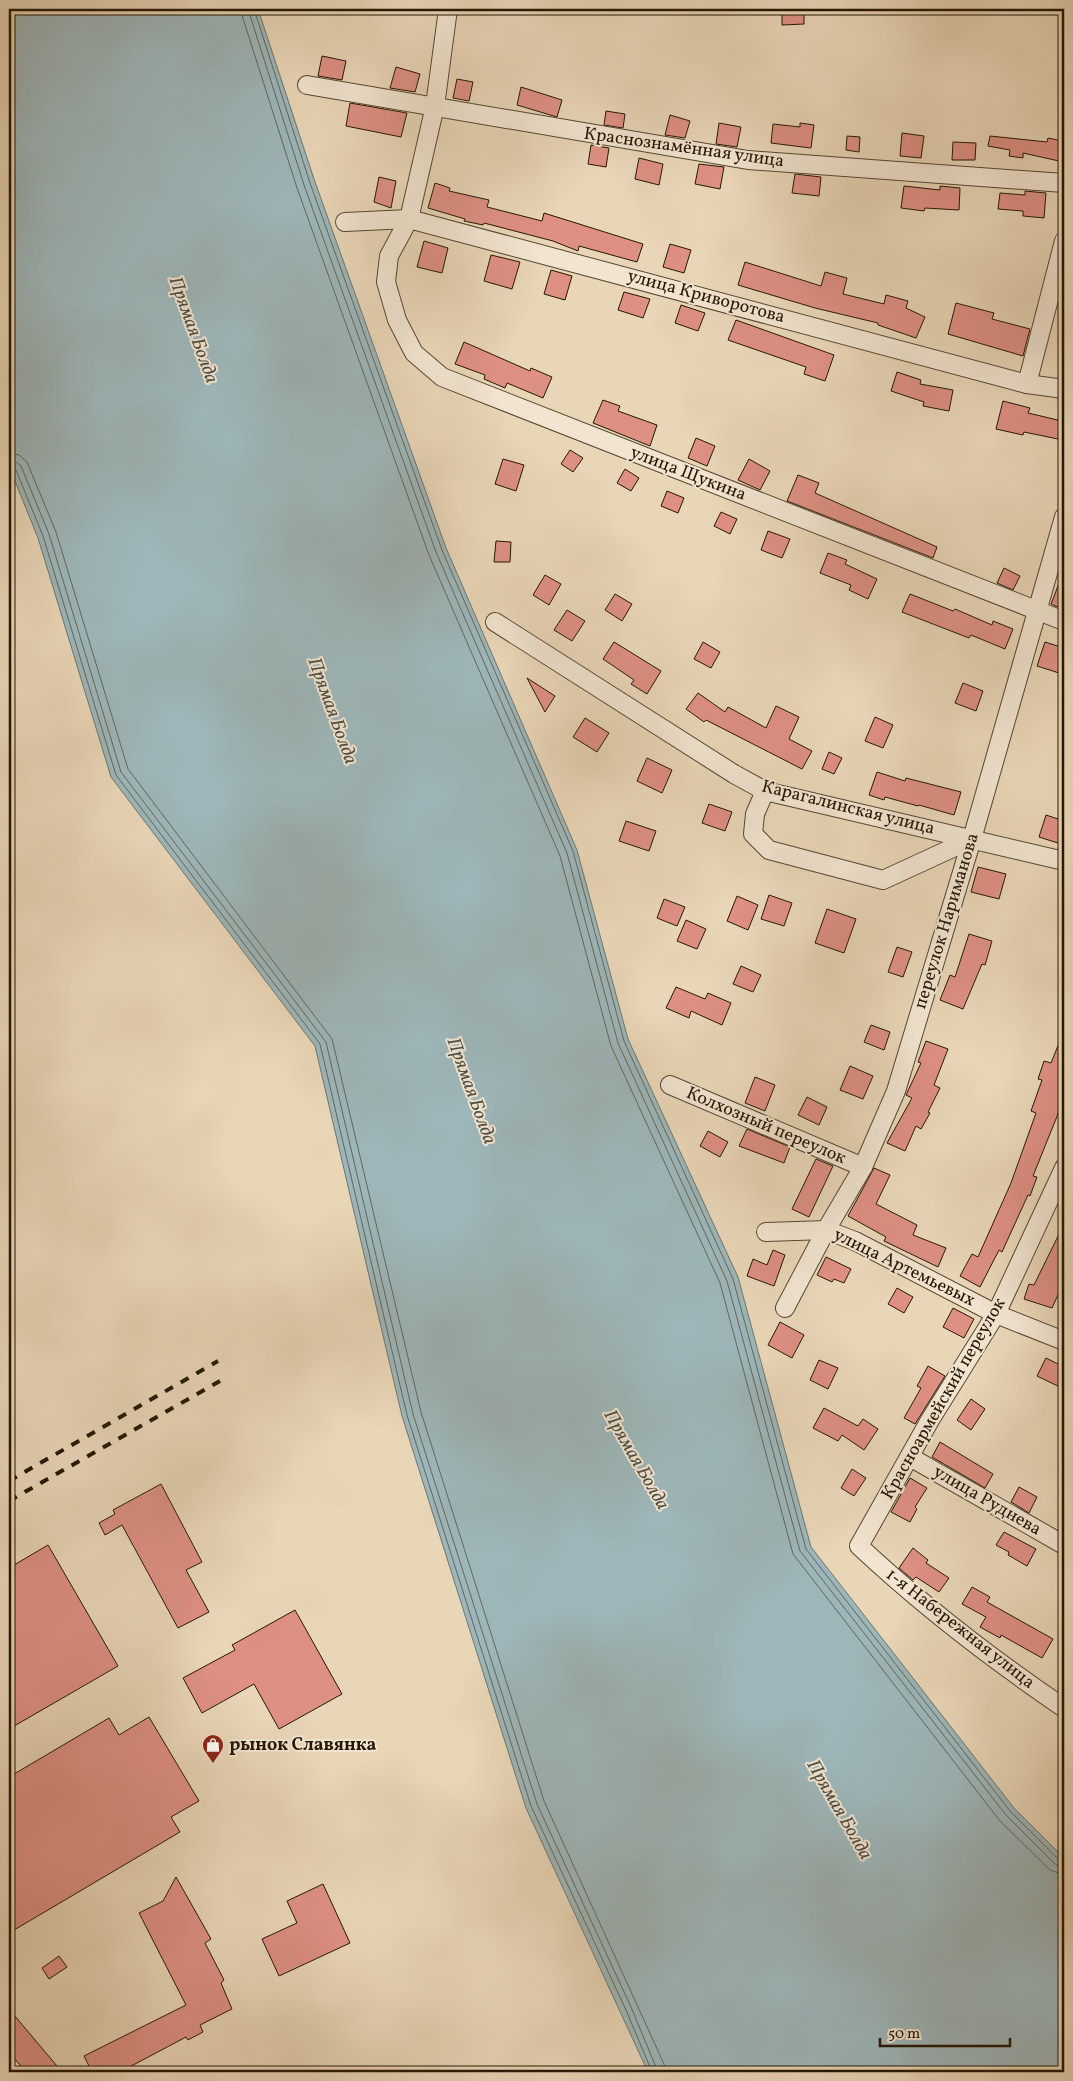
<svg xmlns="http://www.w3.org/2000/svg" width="1073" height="2081" font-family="Vollkorn,serif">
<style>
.water{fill:#9db6b9;stroke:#6d7671}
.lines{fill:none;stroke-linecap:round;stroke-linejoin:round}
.shore{stroke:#61665f;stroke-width:1}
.building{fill:#de9083;stroke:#251705}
.minor-casing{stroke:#564732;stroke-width:20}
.minor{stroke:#f1e4d0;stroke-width:18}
.rail{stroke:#251705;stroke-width:4;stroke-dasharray:9 9;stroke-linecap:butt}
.labels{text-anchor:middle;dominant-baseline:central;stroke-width:4;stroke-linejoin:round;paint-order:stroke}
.street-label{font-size:18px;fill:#251705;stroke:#f1e4d0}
.poi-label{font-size:18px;font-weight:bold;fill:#251705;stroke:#f1e4d0;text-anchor:start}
.water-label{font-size:19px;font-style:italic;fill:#4f4f44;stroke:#f1e4d0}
</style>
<rect width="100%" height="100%" fill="#e9d6b7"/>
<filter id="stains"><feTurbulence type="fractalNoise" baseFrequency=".004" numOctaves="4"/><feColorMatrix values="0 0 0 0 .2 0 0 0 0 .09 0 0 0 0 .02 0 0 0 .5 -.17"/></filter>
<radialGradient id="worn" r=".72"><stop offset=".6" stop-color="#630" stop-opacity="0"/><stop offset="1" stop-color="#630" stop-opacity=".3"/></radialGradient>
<polygon class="water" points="9,9 258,9 315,182 446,548 577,850 628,1039 738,1277 811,1547 1014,1808 1064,1858 1064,2072 648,2072 526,1808 402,1416 315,1046 111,777 38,538 9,466"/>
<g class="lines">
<g class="shore">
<polyline points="240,9 297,188 429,555 560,856 611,1046 720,1283 793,1554 1000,1821 1050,1870 1064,1875"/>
<polyline points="248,9 304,185 436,552 567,853 618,1043 727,1281 800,1551 1006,1815 1055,1864 1064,1867"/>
<polyline points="254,9 310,183 442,550 573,851 624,1041 733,1279 806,1549 1010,1811 1059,1860 1064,1861"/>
<polyline points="9,453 19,455 27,462 56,532 128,769 332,1039 421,1412 544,1801 664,2064 666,2072"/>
<polyline points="9,460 15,461 21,466 49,534 121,772 326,1042 413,1414 537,1804 631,2007 658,2072"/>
<polyline points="9,467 16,470 43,536 116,775 320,1044 407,1415 531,1806 626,2010 652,2072"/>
</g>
</g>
<g class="building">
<polygon points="782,9 804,9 804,24 782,25"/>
<polygon points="322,56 346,61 342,80 318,76"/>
<polygon points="396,67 420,74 415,92 390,88"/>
<polygon points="457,79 473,82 469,101 453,98"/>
<polygon points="521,87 562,100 557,117 517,105"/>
<polygon points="350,103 407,113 401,137 346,126"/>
<polygon points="606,111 625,114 623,128 604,125"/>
<polygon points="670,115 690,121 685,138 665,135"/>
<polygon points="719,123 741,127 737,147 716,144"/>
<polygon points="800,123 814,125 811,148 771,143 773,124 800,127"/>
<polygon points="902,133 924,136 921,158 900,156"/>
<polygon points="847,136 860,137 859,152 846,150"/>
<polygon points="990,136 1047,142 1048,138 1063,141 1059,161 1023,153 1023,158 1009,156 1010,150 988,146"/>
<polygon points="953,142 976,143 975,160 952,160"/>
<polygon points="591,145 609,148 606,167 588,164"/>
<polygon points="639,158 663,164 659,185 635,179"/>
<polygon points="699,164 724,167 720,189 695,184"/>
<polygon points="795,174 821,177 819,196 792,193"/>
<polygon points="379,177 396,181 391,208 374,202"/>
<polygon points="435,183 450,188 449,191 489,200 487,207 542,221 544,213 643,244 637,262 579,246 578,251 553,241 484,223 483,225 464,221 465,219 428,208"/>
<polygon points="904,186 940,190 940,186 960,188 959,210 925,208 924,211 901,208"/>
<polygon points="1025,191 1046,193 1044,218 1023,216 1023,211 998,209 1000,193 1025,195"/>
<polygon points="424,241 448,248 442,273 417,267"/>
<polygon points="670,244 691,250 684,273 663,267"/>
<polygon points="491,255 520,262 512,289 484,281"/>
<polygon points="745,262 821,286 825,272 847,278 843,294 884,304 886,295 908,301 906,308 925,317 916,338 878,325 878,323 815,308 738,285"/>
<polygon points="551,270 572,276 565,300 544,294"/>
<polygon points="624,292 650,299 643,318 618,310"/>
<polygon points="956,303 994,313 992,319 1030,329 1023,356 948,334"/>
<polygon points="681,305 705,313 698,331 675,323"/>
<polygon points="736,320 834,355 825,381 804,374 806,367 728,340"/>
<polygon points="464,342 530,371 531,368 552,377 543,398 507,383 505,388 484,379 485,375 455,364"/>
<polygon points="897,372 921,380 920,384 953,390 949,411 923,406 924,402 891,391"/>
<polygon points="603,400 620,406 618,411 657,425 650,446 593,423"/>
<polygon points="1003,401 1030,408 1028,413 1062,421 1058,439 1024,432 1023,435 996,429"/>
<polygon points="696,438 715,446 707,466 688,458"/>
<polygon points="570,450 583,458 573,472 561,464"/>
<polygon points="503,459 524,465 516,491 495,484"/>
<polygon points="749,459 770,471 760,490 738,480"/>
<polygon points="625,469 639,478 631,491 617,483"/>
<polygon points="798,475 819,483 815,493 937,547 933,558 787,501"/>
<polygon points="667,491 684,498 678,513 661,506"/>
<polygon points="721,512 737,519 730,534 714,526"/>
<polygon points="768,531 790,539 782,558 761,550"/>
<polygon points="496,541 511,542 510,562 494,562"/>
<polygon points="828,553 847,560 845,564 877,579 868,599 849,590 851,585 820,573"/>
<polygon points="1004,568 1020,576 1013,590 997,583"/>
<polygon points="1063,573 1064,573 1064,610 1051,604"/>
<polygon points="545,575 561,584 549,605 533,595"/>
<polygon points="615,594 632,604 622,621 605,610"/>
<polygon points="910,594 953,611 955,609 992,625 993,621 1013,629 1005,649 971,635 969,638 902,612"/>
<polygon points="567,610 585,621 572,641 554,630"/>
<polygon points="614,642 661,671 647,694 631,684 634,680 603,659"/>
<polygon points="703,642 720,652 711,668 694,659"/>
<polygon points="1045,642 1064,648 1064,657 1059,673 1037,666"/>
<polygon points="527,678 555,696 545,712"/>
<polygon points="963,683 983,691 976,711 955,703"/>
<polygon points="698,693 725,712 728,707 766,728 776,706 799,717 789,739 812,751 802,769 706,720 704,722 686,709"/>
<polygon points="875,717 893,725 883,748 865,741"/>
<polygon points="585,718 609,733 597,752 573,737"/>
<polygon points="829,752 842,758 834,774 822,769"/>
<polygon points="647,758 672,770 662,793 637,781"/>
<polygon points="877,772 905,781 906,778 961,792 954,815 919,805 918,806 885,797 884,800 869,795"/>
<polygon points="709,804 732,812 725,831 702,823"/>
<polygon points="1046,815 1064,821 1064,835 1061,844 1039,837"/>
<polygon points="626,821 656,831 649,851 619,841"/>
<polygon points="978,867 1006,874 999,899 971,892"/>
<polygon points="769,895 792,903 784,926 761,919"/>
<polygon points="737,896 758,905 748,930 727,921"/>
<polygon points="664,899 685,907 677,926 657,918"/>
<polygon points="827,909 856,919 844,953 815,943"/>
<polygon points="686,920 706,929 697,949 677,941"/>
<polygon points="969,934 992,941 985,965 982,964 963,1009 940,1000 950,975 955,977"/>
<polygon points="897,947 912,952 903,977 888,972"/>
<polygon points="741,966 761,975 753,992 733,984"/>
<polygon points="676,987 705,999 708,993 731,1003 722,1025 691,1011 689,1018 666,1008"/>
<polygon points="871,1025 890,1032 884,1050 864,1042"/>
<polygon points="1064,1031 1064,1099 1033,1176 1037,1177 1030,1196 1028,1195 1002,1252 999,1250 980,1287 960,1276 972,1254 978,1257 1011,1183 1036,1113 1031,1111 1042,1080 1038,1079 1044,1061 1051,1063"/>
<polygon points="926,1041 948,1049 934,1085 940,1088 928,1112 930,1113 921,1129 916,1126 905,1151 887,1143 912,1098 906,1095 921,1063 918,1062"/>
<polygon points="850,1066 873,1076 863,1099 840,1090"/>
<polygon points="755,1077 775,1085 765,1111 745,1103"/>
<polygon points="807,1097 827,1107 819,1125 798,1115"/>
<polygon points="747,1129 790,1147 784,1163 739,1146"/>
<polygon points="708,1131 728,1142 720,1157 700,1146"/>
<polygon points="816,1159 833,1166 809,1217 792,1209"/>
<polygon points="874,1168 890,1175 876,1204 917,1225 913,1235 946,1248 938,1267 884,1241 886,1237 848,1216"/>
<polygon points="1064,1224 1064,1282 1052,1308 1024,1299 1029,1284 1034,1285"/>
<polygon points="773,1250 785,1255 774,1286 747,1276 753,1259 767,1265"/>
<polygon points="826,1257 851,1269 844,1283 834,1279 832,1282 817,1275"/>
<polygon points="897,1288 913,1297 904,1313 888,1304"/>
<polygon points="953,1308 974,1319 964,1338 943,1327"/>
<polygon points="780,1322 804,1335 792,1358 768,1345"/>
<polygon points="1046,1358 1064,1367 1064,1389 1037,1376"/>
<polygon points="819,1360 838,1368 828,1389 810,1380"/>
<polygon points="928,1366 945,1376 915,1424 904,1418 921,1388 917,1386"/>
<polygon points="971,1399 985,1409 971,1430 957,1420"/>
<polygon points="824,1408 858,1426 863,1419 878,1429 864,1450 842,1435 838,1441 813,1428"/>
<polygon points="940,1442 993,1474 985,1488 932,1457"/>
<polygon points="852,1469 866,1478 854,1496 841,1488"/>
<polygon points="910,1478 927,1488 915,1507 917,1509 910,1522 891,1512"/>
<polygon points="161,1484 202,1562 186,1570 209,1612 178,1628 122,1525 105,1535 99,1523 115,1514 113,1510"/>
<polygon points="1019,1487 1037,1497 1029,1513 1011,1502"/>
<polygon points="1004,1532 1036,1549 1027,1566 1008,1555 1009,1552 996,1545"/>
<polygon points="48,1545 118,1666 9,1729 9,1568"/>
<polygon points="913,1548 928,1560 926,1563 949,1578 939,1592 916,1577 913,1580 899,1568"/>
<polygon points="972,1587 990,1597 987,1602 1053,1639 1042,1658 1001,1635 1000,1638 980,1627 986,1617 962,1604"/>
<polygon points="295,1610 342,1694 279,1729 254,1684 202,1713 183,1678 235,1650 232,1645"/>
<polygon points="149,1717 199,1801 171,1817 180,1832 9,1933 9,1777 109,1718 119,1735"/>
<polygon points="176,1877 211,1939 205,1943 224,1980 221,1983 232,2009 200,2025 203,2032 188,2040 186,2037 120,2072 92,2072 84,2056 186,2005 139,1913 163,1901"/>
<polygon points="323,1884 350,1943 279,1976 262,1939 297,1923 287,1901"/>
<polygon points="59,1956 67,1967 49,1979 42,1968"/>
<polygon points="9,2009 62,2072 26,2072 9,2052"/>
</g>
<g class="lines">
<g class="minor-casing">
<g id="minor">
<polyline points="448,9 435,106 409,219 389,256 386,282 397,320 414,353 442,377 1064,621"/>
<polyline points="307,85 748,160 1064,183"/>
<polyline points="345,222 409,219 1027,384 1064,389"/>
<polyline points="1027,384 1064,241"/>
<polyline points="495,622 734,774 765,791 1064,861"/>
<polyline points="765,791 755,814 753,834 769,850 883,880 972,839"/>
<polyline points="670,1085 863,1167"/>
<path d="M1064,1168L996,1314L930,1420L859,1546C923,1606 992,1659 1064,1708"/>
<polyline points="766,1232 826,1230 855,1241 996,1314 1064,1341"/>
<polyline points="785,1308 826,1230 863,1167 896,1091 972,839 1064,517"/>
<polyline points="910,1457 1064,1545"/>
</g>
</g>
<use href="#minor" class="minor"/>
<g class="rail">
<polyline points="9,1481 218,1361"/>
<polyline points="9,1501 220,1381"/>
</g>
</g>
<defs>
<g id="shop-pin" transform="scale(1.125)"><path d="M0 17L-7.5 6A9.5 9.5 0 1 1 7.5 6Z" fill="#8f2418" stroke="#f1e4d0"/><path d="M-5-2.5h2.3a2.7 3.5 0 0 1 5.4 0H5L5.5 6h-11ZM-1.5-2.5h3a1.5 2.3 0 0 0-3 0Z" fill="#fff"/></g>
</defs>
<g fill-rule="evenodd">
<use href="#shop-pin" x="213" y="1745"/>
</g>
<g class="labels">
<g class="street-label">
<text transform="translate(684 148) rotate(8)">Краснознамённая улица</text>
<text transform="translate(706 297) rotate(15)">улица Криворотова</text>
<text transform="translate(688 474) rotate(21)">улица Щукина</text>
<text transform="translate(848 808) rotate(14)">Карагалинская улица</text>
<text transform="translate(947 921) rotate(-73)">переулок Нариманова</text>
<text transform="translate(766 1126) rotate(23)">Колхозный переулок</text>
<text transform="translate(904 1268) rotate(26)">улица Артемьевых</text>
<text transform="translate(944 1399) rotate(-60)">Красноармейский переулок</text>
<text transform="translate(987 1501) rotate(30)">улица Руднева</text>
<text transform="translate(960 1629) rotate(38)">1-я Набережная улица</text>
</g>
<g class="poi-label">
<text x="229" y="1745">рынок Славянка</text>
</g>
<g class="water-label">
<text transform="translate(193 330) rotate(70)">Прямая Болда</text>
<text transform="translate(332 711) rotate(70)">Прямая Болда</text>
<text transform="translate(471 1091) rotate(70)">Прямая Болда</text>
<text transform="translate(636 1460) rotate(60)">Прямая Болда</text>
<text transform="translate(839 1810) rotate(60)">Прямая Болда</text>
</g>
</g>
<rect width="1073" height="2081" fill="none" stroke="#e9d6b7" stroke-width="30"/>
<rect x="10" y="10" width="1053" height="2061" fill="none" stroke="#251705" stroke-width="2.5"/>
<rect x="15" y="15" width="1043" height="2051" fill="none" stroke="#251705"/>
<path d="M880 2038v8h130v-8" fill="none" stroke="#251705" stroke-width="2.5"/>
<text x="888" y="2038" font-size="15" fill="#251705" stroke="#f1e4d0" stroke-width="4" paint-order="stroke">50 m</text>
<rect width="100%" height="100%" filter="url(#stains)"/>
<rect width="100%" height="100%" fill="url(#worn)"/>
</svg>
